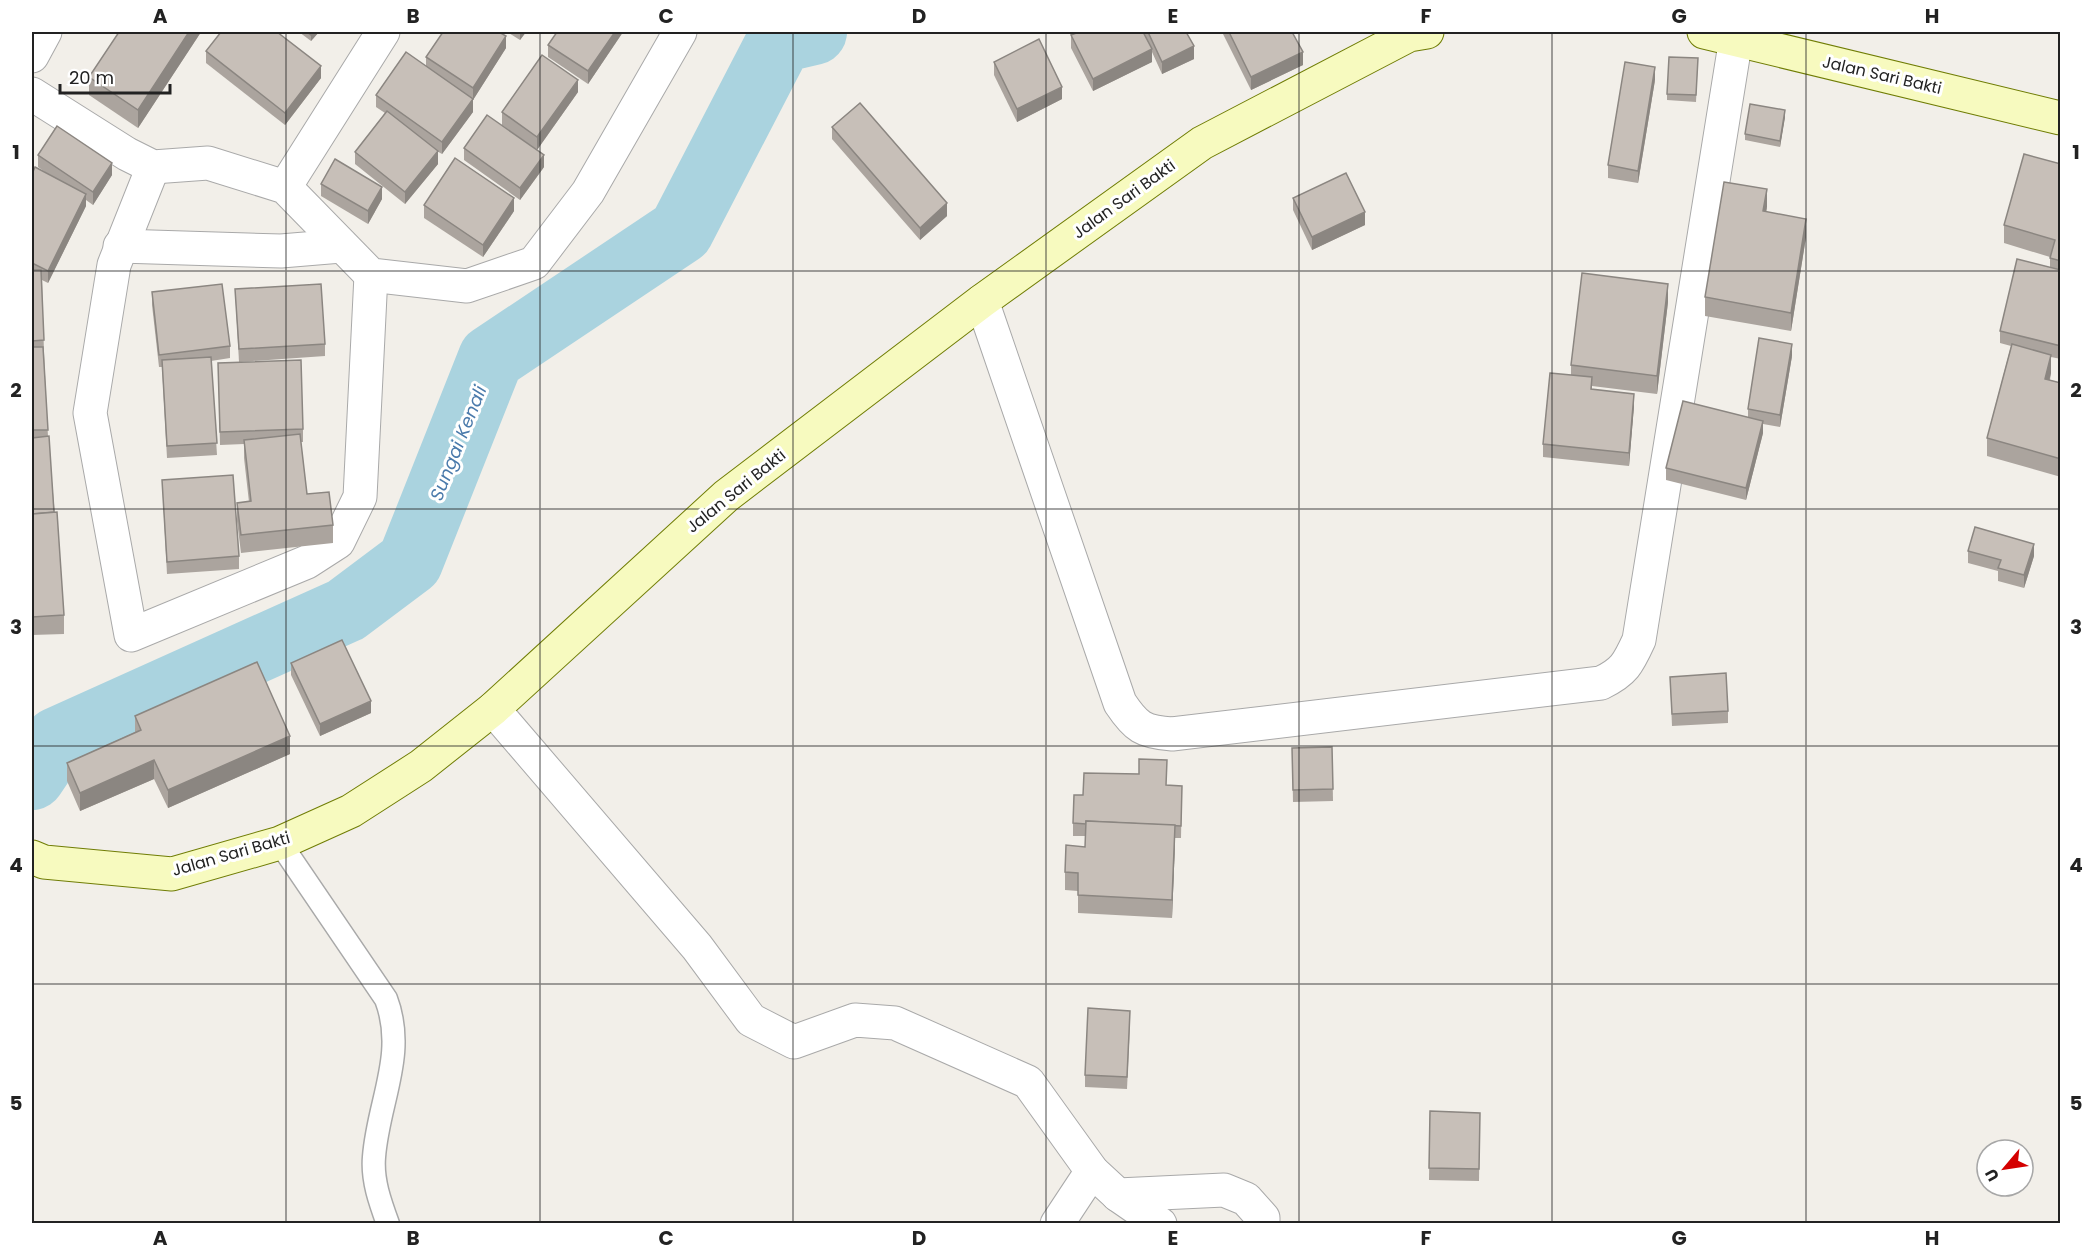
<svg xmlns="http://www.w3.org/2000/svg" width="2092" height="1255" font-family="Poppins,sans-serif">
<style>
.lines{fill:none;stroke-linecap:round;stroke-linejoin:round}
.river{stroke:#aad3df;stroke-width:66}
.service-casing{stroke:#a9a9a9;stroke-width:25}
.minor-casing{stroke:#a9a9a9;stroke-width:35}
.tertiary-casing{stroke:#a9a9a9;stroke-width:35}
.secondary-casing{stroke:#707d05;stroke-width:35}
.service{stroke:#fff;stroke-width:22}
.minor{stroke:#fff;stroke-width:33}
.tertiary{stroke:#fff;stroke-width:33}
.secondary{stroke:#f7fabf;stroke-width:33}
.wall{fill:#aba49e}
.shaded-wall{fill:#8b8681}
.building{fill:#c7bfb8;stroke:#8b8681;stroke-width:1.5}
.grid{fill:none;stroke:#222;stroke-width:1.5;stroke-opacity:0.55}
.labels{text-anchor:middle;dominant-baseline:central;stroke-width:6;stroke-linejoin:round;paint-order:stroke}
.street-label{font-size:16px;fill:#222;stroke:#fff}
.water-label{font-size:18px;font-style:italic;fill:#4a7aab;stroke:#fff}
.neatline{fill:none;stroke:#222;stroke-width:2}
.grid-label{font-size:20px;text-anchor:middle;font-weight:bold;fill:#222}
</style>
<rect width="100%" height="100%" fill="#f2efe9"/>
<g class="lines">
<polyline class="river" points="32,777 57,740 346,610 410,562 491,358 681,231 780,40 814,32"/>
<g class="service-casing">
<path id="service" d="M280,843L386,999C407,1054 378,1102 374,1157C372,1180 380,1202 388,1224"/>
</g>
<g class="minor-casing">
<g id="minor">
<polyline points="32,94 127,154 153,167 208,163 285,187 371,275 467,286 534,263 588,192 680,32"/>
<polyline points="153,167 114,265 90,413 131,635 307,562 338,542 360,497 371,275"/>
<polyline points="285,187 383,32"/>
<polyline points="120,246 281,251 341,246"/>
<path d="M982,301L1120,703C1136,727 1143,732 1172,734L1601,683C1624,672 1628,664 1639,640L1737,32"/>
<polyline points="493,709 697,947 751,1020 794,1042 855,1020 895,1023 1028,1082 1092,1171 1118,1195 1224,1190 1246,1199 1263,1218 1263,1224"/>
<polyline points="1118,1195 1160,1224"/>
<polyline points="1057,1224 1092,1171"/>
</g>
</g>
<g class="tertiary-casing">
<polyline id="tertiary" points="32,56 45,32"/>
</g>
<g class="secondary-casing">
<g id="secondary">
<polyline points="1704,32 2060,118"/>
<polyline points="32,857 44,862 172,874 280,843 351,811 421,766 493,709 726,496 982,301 1202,143 1409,35 1427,32"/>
</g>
</g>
<use href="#service" class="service"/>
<use href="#minor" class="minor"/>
<use href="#tertiary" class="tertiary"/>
<use href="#secondary" class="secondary"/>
</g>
<g class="wall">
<polygon points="201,32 138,128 89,95 89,77"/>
<polygon points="299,32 319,32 311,41"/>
<polygon points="507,32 526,32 520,40"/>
<polygon points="623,32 588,84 548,57 548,45"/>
<polygon points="1079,32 1186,32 1194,59 1162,74 1152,52 1152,62 1093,91 1071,48 1071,35"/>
<polygon points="1222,32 1292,32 1303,65 1251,90"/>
<polygon points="506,48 473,100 473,112 442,154 435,150 438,164 405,204 355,164 355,152 385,113 376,107 376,95 426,66 426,57"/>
<polygon points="206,51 321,78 285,125 206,63"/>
<polygon points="1698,58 1696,102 1667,100 1667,94"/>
<polygon points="994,62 1062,99 1017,122 994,75"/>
<polygon points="1655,80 1638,183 1608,178 1608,165"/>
<polygon points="578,92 537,150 502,125 502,112"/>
<polygon points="1785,117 1780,147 1745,140 1745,134"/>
<polygon points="832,127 947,216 920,240 832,139"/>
<polygon points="464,148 544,167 520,200 464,160"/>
<polygon points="38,155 112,175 93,205 86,200 86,206 48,283 42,280 44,353 48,437 64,615 64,634 32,635 32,174 48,174 38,167"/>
<polygon points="2061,164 2061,359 2051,357 2051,373 2050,380 2061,383 2061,477 1987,456 1987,438 2011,346 2000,343 2000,331 2050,267 2050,257 2004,243 2004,225"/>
<polygon points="321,184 382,199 368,224 321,196"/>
<polygon points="1293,198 1365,225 1312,250 1293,210"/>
<polygon points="424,205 514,211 483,257 424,218"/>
<polygon points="1767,207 1766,212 1806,237 1791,331 1705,316 1705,297"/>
<polygon points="235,289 325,344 325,356 239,362"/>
<polygon points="152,292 230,346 230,358 211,361 217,455 167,458 162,367 159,367 152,305"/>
<polygon points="1668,302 1657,394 1592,386 1592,389 1634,406 1629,466 1543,457 1543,444 1571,375 1571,365"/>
<polygon points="1792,356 1780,427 1763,424 1763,433 1746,500 1666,480 1666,468 1748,417 1748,409"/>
<polygon points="218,363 303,429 303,442 301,442 307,494 333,525 333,543 241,553 237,521 237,503 249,502 244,458 244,444 220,445"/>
<polygon points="162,480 239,556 239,569 167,574"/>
<polygon points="1968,551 2034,556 2024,588 1998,581 1998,571 1968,563"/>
<polygon points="291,663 371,713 320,736 291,675"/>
<polygon points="1670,677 1728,711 1728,723 1672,726"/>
<polygon points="135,716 290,754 168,808 154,779 80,811 67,781 67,763 135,732"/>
<polygon points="1332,747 1333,801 1293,802 1292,748"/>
<polygon points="1166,785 1182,786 1181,838 1175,838 1172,918 1078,913 1078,891 1065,890 1065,872 1085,847 1086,836 1073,836 1073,823 1083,795"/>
<polygon points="1130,1024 1127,1089 1085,1087 1085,1075"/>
<polygon points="1430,1111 1480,1113 1479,1181 1429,1180"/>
</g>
<g class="shaded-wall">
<polygon points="189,32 201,32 138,128 138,110"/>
<polygon points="314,32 319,32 311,41 311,35"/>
<polygon points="520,32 526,32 520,40"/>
<polygon points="615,32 623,32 588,84 588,71"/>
<polygon points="506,36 506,48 473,100 473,88"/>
<polygon points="1194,46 1194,59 1162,74 1162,62"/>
<polygon points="1152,49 1152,62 1093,91 1093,79"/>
<polygon points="1303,52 1303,65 1251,90 1251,77"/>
<polygon points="321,66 321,78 285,125 285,113"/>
<polygon points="1655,67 1655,80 1638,183 1638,171"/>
<polygon points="578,80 578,92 537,150 537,137"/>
<polygon points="1062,87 1062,99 1017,122 1017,109"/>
<polygon points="473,99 473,112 442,154 442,142"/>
<polygon points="1785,110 1785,117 1780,147 1780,141"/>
<polygon points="438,151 438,164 405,204 405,192"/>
<polygon points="544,155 544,167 520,200 520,188"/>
<polygon points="112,163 112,175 93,205 93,192"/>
<polygon points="382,187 382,199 368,224 368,211"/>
<polygon points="1767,189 1767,207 1763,229 1763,211"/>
<polygon points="86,194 86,206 48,283 48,271"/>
<polygon points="514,198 514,211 483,257 483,245"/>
<polygon points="947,203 947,216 920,240 920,228"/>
<polygon points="1365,212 1365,225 1312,250 1312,237"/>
<polygon points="1806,219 1806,237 1791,331 1791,313"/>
<polygon points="1668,284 1668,302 1657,394 1657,376"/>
<polygon points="1792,344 1792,356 1780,427 1780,415"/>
<polygon points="2051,355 2051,373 2045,397 2045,379"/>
<polygon points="1634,394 1634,406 1629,466 1629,453"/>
<polygon points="1763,421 1763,433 1746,500 1746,488"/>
<polygon points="2034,544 2034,556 2024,588 2024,575"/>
<polygon points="371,701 371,713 320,736 320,724"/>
<polygon points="290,736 290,754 168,808 168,790"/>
<polygon points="154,760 154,779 80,811 80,793"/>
<polygon points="1175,825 1175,844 1172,918 1172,900"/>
</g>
<g class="building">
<polygon points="119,32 189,32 138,110 89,77"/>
<polygon points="221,32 277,32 321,66 285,113 206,51"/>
<polygon points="307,32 314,32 311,35"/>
<polygon points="443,32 499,32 506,36 473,88 426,57"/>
<polygon points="557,32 615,32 588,71 548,45"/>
<polygon points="1079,32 1143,32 1152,49 1093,79 1071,35"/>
<polygon points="1148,32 1186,32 1194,46 1162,62"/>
<polygon points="1229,32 1292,32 1303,52 1251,77"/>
<polygon points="1039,39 1062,87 1017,109 994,62"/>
<polygon points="406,52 473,99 442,142 376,95"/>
<polygon points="542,55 578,80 537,137 502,112"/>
<polygon points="1669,57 1698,58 1696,95 1667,94"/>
<polygon points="1625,62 1655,67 1638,171 1608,165"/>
<polygon points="860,103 947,203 920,228 832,127"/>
<polygon points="1750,104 1785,110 1780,141 1745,134"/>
<polygon points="387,111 438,151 405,192 355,152"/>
<polygon points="487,115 544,155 520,188 464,148"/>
<polygon points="57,126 112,163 93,192 38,155"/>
<polygon points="2024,154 2061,164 2061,261 2050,258 2055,240 2004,225"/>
<polygon points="455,158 514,198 483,245 424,205"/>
<polygon points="335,159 382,187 368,211 321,184"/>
<polygon points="35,167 86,194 48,271 32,263 32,174"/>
<polygon points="1346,173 1365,212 1312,237 1293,198"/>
<polygon points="1724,182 1767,189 1763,211 1806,219 1791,313 1705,297"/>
<polygon points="2017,259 2061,270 2061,346 2000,331"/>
<polygon points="32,270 41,270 44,340 32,341"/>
<polygon points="1582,273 1668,284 1657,376 1571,365"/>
<polygon points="222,284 230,346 159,355 152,292"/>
<polygon points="321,284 325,344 239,349 235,289"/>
<polygon points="1759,338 1792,344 1780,415 1748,409"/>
<polygon points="2012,344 2051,355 2045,379 2061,383 2061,459 1987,438"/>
<polygon points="32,347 43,347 48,430 32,430"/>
<polygon points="211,357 217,443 167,446 162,360"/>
<polygon points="301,360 303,429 220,432 218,363"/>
<polygon points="1550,373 1592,377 1591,389 1634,394 1629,453 1543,444"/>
<polygon points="1683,401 1763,421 1746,488 1666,468"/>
<polygon points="300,434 307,494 329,492 333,525 241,535 237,503 251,501 244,440"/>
<polygon points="49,436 54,512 32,514 32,438"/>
<polygon points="233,475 239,556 167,562 162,480"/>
<polygon points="57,512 64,615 32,617 32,514"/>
<polygon points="1975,527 2034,544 2024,575 1998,568 2001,560 1968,551"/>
<polygon points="342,640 371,701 320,724 291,663"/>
<polygon points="257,662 290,736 168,790 154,760 80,793 67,763 141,730 135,716"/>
<polygon points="1726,673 1728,711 1672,714 1670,677"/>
<polygon points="1332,747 1333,789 1293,790 1292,748"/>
<polygon points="1139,759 1167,760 1166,785 1182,786 1181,826 1086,821 1086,824 1073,823 1074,795 1083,795 1084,773 1139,774"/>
<polygon points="1086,821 1175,825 1172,900 1078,895 1078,873 1065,872 1066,845 1085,847"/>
<polygon points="1088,1008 1130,1011 1127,1077 1085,1075"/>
<polygon points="1430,1111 1480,1113 1479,1169 1429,1168"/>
</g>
<path class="grid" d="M286,32V1224M540,32V1224M793,32V1224M1046,32V1224M1299,32V1224M1552,32V1224M1806,32V1224M32,271H2060M32,509H2060M32,746H2060M32,984H2060"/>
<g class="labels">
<g class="street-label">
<text transform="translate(1882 75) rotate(13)">Jalan Sari Bakti</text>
<text transform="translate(1124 199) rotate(-36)">Jalan Sari Bakti</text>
<text transform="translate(736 491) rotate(-39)">Jalan Sari Bakti</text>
<text transform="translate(231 854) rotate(-16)">Jalan Sari Bakti</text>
</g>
<g class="water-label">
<text transform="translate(458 443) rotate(-68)">Sungai Kenali</text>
</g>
</g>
<rect width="2092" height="1255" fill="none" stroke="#ffffff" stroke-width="66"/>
<g transform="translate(2005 1168) rotate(241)"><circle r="28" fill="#ffffff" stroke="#a7a7a7" stroke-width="1.5"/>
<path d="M0-4.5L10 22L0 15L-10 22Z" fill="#d40000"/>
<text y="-9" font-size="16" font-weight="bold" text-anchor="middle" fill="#222222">U</text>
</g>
<path d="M60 84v9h110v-9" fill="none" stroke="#222222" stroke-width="3"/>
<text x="69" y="84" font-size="18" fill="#222222" stroke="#ffffff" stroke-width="4.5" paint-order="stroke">20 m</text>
<rect x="33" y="33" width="2026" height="1189" class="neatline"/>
<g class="grid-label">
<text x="160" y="23">A</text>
<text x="413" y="23">B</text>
<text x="666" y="23">C</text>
<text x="919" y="23">D</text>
<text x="1173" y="23">E</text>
<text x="1426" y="23">F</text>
<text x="1679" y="23">G</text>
<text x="1932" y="23">H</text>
<text x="16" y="159">1</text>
<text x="2076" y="159">1</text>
<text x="16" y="397">2</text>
<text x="2076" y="397">2</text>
<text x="16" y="634">3</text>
<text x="2076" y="634">3</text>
<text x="16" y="872">4</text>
<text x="2076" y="872">4</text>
<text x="16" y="1110">5</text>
<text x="2076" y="1110">5</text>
<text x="160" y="1245">A</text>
<text x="413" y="1245">B</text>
<text x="666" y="1245">C</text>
<text x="919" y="1245">D</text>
<text x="1173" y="1245">E</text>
<text x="1426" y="1245">F</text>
<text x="1679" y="1245">G</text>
<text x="1932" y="1245">H</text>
</g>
</svg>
